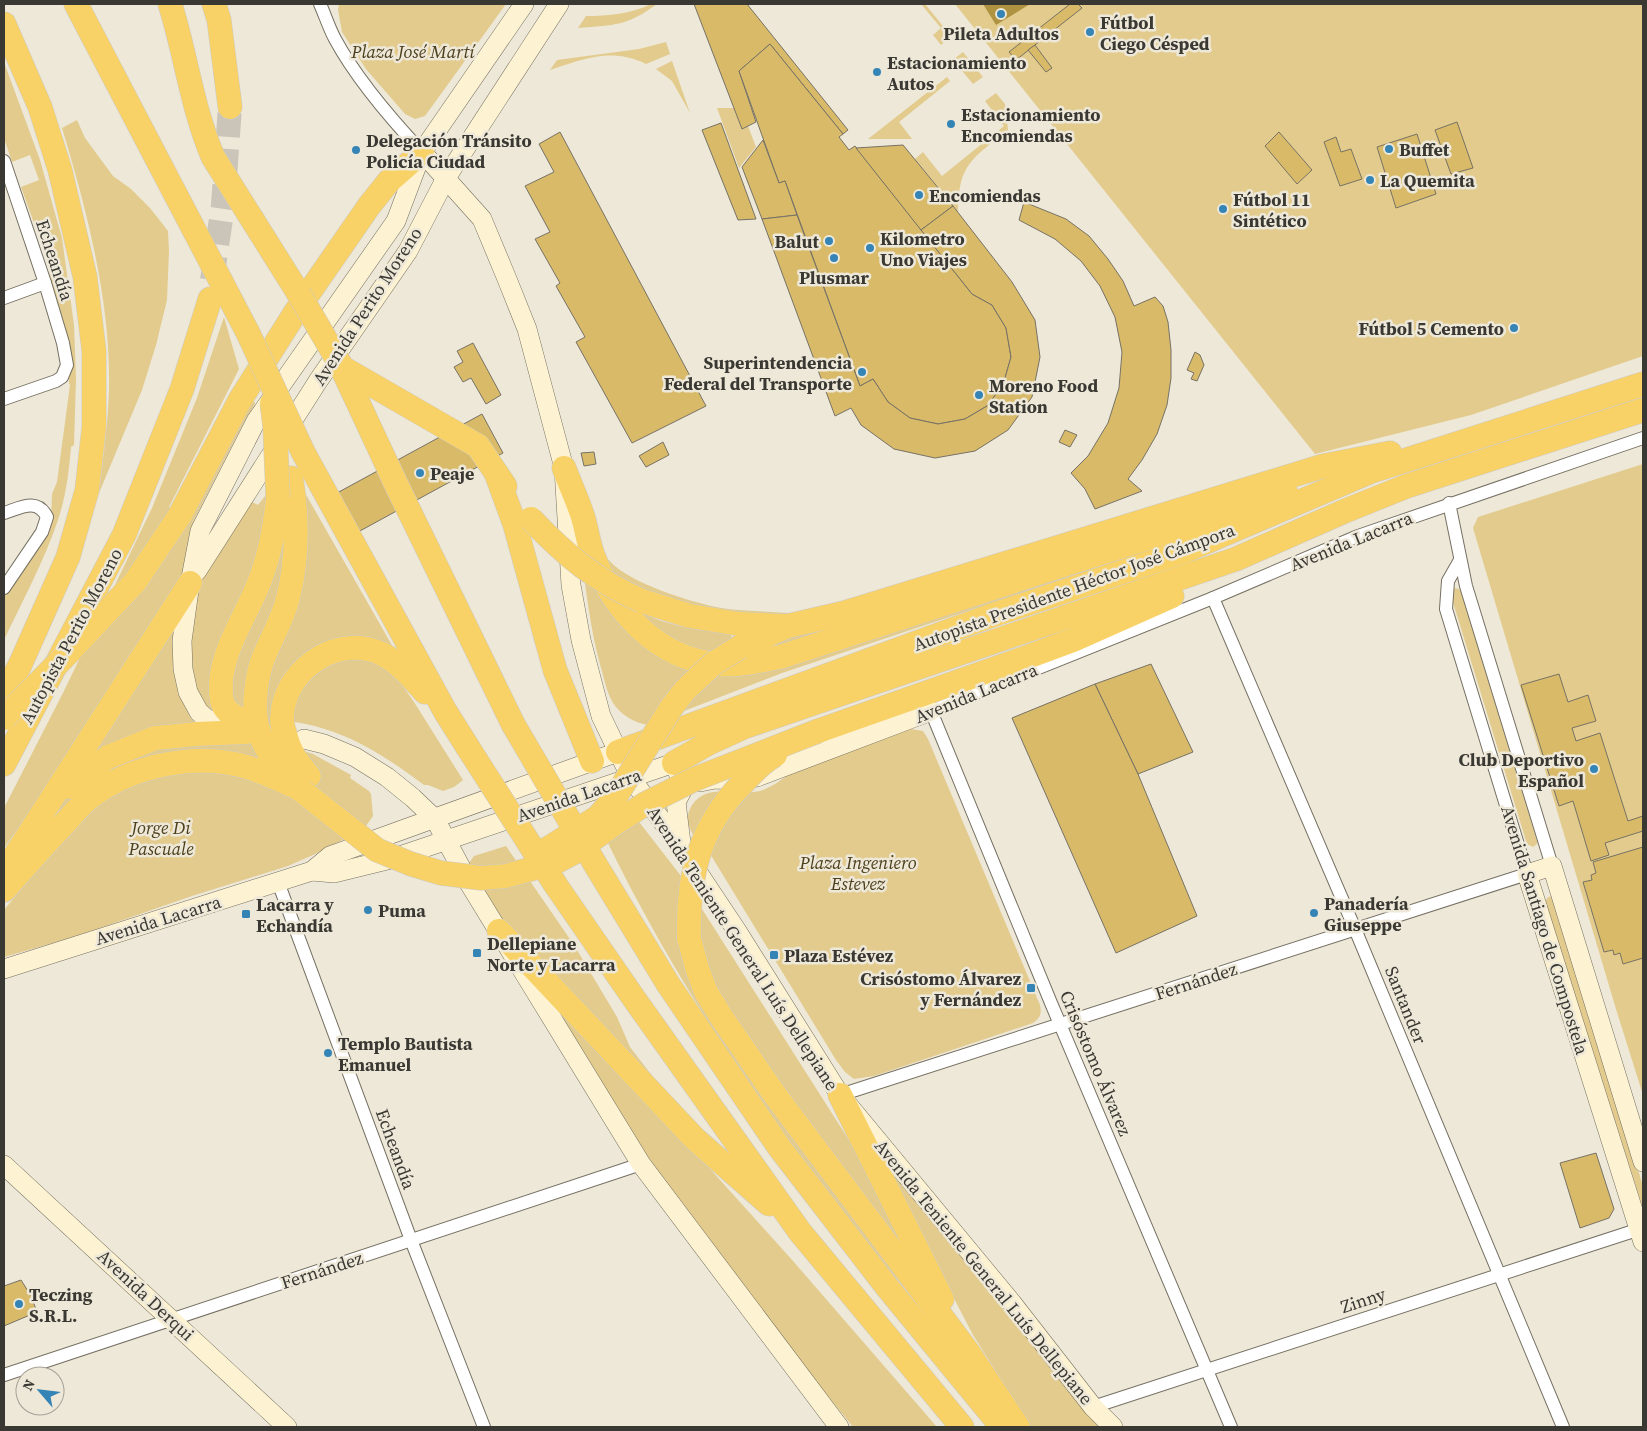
<svg xmlns="http://www.w3.org/2000/svg" width="1647" height="1431" font-family="'Source Serif 4',serif">
<style>
.green{fill:#e2cb8c}
.water{fill:#af9340}
.building{fill:#d8ba69;stroke:#777265}
.lines{fill:none;stroke-linecap:round;stroke-linejoin:round}
.highway-tunnel{stroke:#cac5b8;stroke-width:24;stroke-dasharray:24 12;stroke-linecap:butt}
.street-casing{stroke:#757062;stroke-width:14}
.secondary-casing{stroke:#757062;stroke-width:20}
.highway-casing{stroke:#cccbca;stroke-width:25}
.street{stroke:#fff;stroke-width:12}
.secondary{stroke:#fdf2d1;stroke-width:19}
.highway{stroke:#f8d267;stroke-width:24}
.highway-bridge-casing{stroke:#cccbca;stroke-width:25;stroke-linecap:butt}
.highway-bridge{stroke:#f8d267;stroke-width:24}
.poi-dot{fill:#3584b6;stroke:#eee8d9;stroke-width:2}
.labels{text-anchor:middle;dominant-baseline:central;stroke-width:5;stroke-linejoin:round;paint-order:stroke}
.poi-label{font-size:18px;font-weight:bold;fill:#3a3832;stroke:#eee8d9;text-anchor:start}
.park-label{font-size:18px;font-style:italic;fill:#4c3f1c;stroke:#eee8d9}
.street-label{font-size:18px;fill:#3a3832;stroke:#eee8d9}
</style>
<rect width="100%" height="100%" fill="#eee8d9"/>
<g class="green">
<polygon points="339,4 506,4 425,116 415,119 405,114 366,69 342,32 338,10"/>
<path d="M651,4H657C627,26 615,25 578,28L586,16C608,16 631,14 651,4Z"/>
<polygon points="921,4 925,4 951,36 941,45 933,35 941,28"/>
<polygon points="955,4 1643,4 1643,356 1471,415 1315,454"/>
<path d="M666,42L670,54L646,64C611,47 584,59 550,70L557,60L639,49Z"/>
<polygon points="963,52 983,77 973,84 953,60"/>
<polygon points="672,61 690,113 672,81 656,69"/>
<path d="M4,62L40,160L62,238L74,325L76,379L74,445L71,447C69,471 66,496 58,520C44,561 23,600 4,640V597L45,534L51,521L52,494L57,482L70,385L69,383V368L46,256L21,187L39,180L30,155L12,162L4,138Z"/>
<polygon points="947,77 950,81 899,122 912,139 868,139"/>
<path d="M996,93L1005,104L1008,130C973,158 958,164 958,212L915,159L923,152L942,176L1004,126L985,101Z"/>
<polygon points="717,108 734,108 742,129 748,126 756,147 739,168"/>
<path d="M77,120L85,138L113,176L131,189L150,208L168,231L169,251L167,300L156,345L142,390L99,493C103,459 108,424 109,390C111,302 87,211 62,128Z"/>
<polygon points="224,317 239,369 169,507 190,520 253,398 255,404 243,424 193,522 189,541 183,582 57,773 4,848 4,808 63,693 152,508 197,398"/>
<polygon points="1643,464 1643,1095 1616,1009 1473,528 1478,517"/>
<path d="M1320,474H1323V476L1313,480L1202,514L792,646C780,649 768,654 756,656C711,665 653,646 627,607C616,590 608,571 601,552C607,558 613,565 620,570C646,588 691,602 721,608C747,612 773,611 798,614C741,617 696,614 643,592L632,607C660,625 696,630 729,633L744,654L798,635L849,621L1186,512Z"/>
<polygon points="269,491 268,510 217,715 208,709 200,700 192,675 192,634 197,599 201,580 252,502 258,505"/>
<polygon points="305,493 397,654 316,649 271,738 264,699"/>
<polygon points="282,522 287,559 268,628 265,760 184,752 48,828 55,812 65,800 86,780 232,706 231,671"/>
<path d="M1188,537L782,673L648,725C636,723 624,717 616,707C607,696 605,681 601,668C590,629 586,590 581,551L594,580L712,670Z"/>
<polygon points="1454,588 1459,589 1461,592 1537,841 1537,844 1533,847 1527,844 1452,599 1452,589"/>
<polygon points="174,623 183,701 190,717 199,727 96,751"/>
<path d="M360,658L376,662L395,675L414,702L463,780L454,787L443,791L428,785H424C384,755 344,729 294,722V710L298,695L307,680L331,662Z"/>
<path d="M911,729L923,731L928,739L1040,1005C1042,1014 1040,1018 1033,1023L874,1076L854,1079L845,1072L836,1060L712,857C700,843 679,826 692,805C708,781 740,798 763,790C774,786 783,778 793,772C810,764 829,759 847,752C868,744 889,733 911,729Z"/>
<polygon points="301,750 313,754 351,775 350,778 369,791 371,794 373,816 364,829 313,855 288,866 192,896 74,937 4,957 4,910 69,831 114,791 165,772 222,770"/>
<path d="M591,807L636,818L681,876L868,1170L922,1274L844,1176L682,941L920,1307C792,1155 674,989 591,807Z"/>
<polygon points="506,846 574,945 617,1017 630,1047 660,1086 501,924 469,863 474,856"/>
<polygon points="1551,896 1555,900 1643,1186 1643,1209 1545,903 1547,898"/>
<polygon points="559,1010 675,1130 793,1261 937,1427 853,1427 796,1357 658,1172 614,1105 556,1011"/>
<polygon points="877,1150 968,1266 1100,1427 1031,1427 973,1335"/>
</g>
<polygon class="water" points="983,4 1030,4 996,25"/>
<g class="building">
<polygon points="694,4 747,4 848,130 843,134 770,44 739,71 756,122 742,129"/>
<polygon points="1070,4 1078,4 1082,8 1016,60 1009,52"/>
<polygon points="770,44 843,134 839,137 849,150 855,146 972,294 992,305 1006,328 1011,357 1003,385 987,406 965,419 938,424 910,418 888,402 873,379 860,386 785,181 779,183 739,71"/>
<polygon points="1035,45 1052,68 1046,72 1028,50"/>
<polygon points="1457,122 1473,168 1451,174 1435,130"/>
<polygon points="721,123 756,219 738,220 702,130"/>
<polygon points="560,132 706,406 632,443 576,342 585,337 556,286 560,283 535,239 550,232 525,186 554,172 539,144"/>
<polygon points="1279,132 1312,170 1297,184 1265,146"/>
<polygon points="1417,134 1436,194 1396,208 1377,147"/>
<polygon points="1336,137 1341,152 1351,149 1362,179 1340,186 1324,142"/>
<polygon points="763,140 779,183 785,181 797,215 762,219 742,167"/>
<polygon points="903,145 953,206 921,230 856,148"/>
<polygon points="1024,202 1066,219 1089,236 1108,259 1123,281 1134,306 1155,297 1163,306 1168,322 1171,350 1171,378 1167,405 1157,434 1142,460 1128,479 1142,491 1095,509 1085,489 1071,473 1088,456 1108,423 1119,388 1122,352 1115,317 1100,286 1081,261 1055,239 1019,220"/>
<polygon points="953,206 1012,282 1035,320 1040,357 1032,397 1008,430 975,451 935,458 894,449 861,425 851,408 835,416 762,219 797,215 860,386 873,379 888,402 910,418 938,424 965,419 987,406 1003,385 1011,357 1006,328 992,305 972,294 921,230"/>
<polygon points="473,343 501,395 486,404 471,378 463,382 454,367 463,362 457,351"/>
<polygon points="1195,352 1200,355 1204,365 1197,381 1191,379 1194,373 1187,370"/>
<polygon points="482,414 503,453 358,532 337,493"/>
<polygon points="1065,430 1077,435 1070,447 1059,442"/>
<polygon points="663,442 669,455 646,467 639,456"/>
<polygon points="594,452 596,464 584,466 581,453"/>
<polygon points="1151,664 1193,752 1138,774 1095,684"/>
<polygon points="1559,674 1568,702 1588,695 1596,721 1572,728 1576,741 1600,733 1628,821 1643,816 1643,831 1605,843 1609,855 1591,861 1573,801 1559,806 1521,685"/>
<polygon points="1095,684 1138,774 1197,916 1116,953 1012,718"/>
<polygon points="1643,847 1643,958 1623,964 1620,953 1614,955 1613,950 1604,952 1583,882 1592,880 1591,875 1596,873 1593,862"/>
<polygon points="1596,1153 1614,1209 1609,1218 1580,1228 1560,1163"/>
<polygon points="21,1280 31,1296 37,1312 4,1326 4,1286"/>
</g>
<g class="lines">
<polyline class="highway-tunnel" points="212,280 223,205 230,107"/>
<g class="street-casing">
<g id="street">
<path d="M320,4C325,15 329,28 335,39C356,78 392,120 422,152"/>
<polyline points="4,161 45,283 63,343 67,365 62,377 56,381 4,399"/>
<polyline points="4,298 45,283"/>
<polyline points="1449,503 1466,586 1552,866"/>
<path d="M4,513C20,508 37,497 47,517L42,532L4,588"/>
<polyline points="1213,598 1355,929 1563,1427"/>
<polyline points="278,882 411,1240 484,1427"/>
<polyline points="840,1095 1527,874 1446,609 1448,581 1460,560"/>
<polyline points="4,1375 641,1164"/>
<polyline points="1093,1407 1643,1228"/>
<polyline points="1231,1427 1051,1003 931,711 1213,598 1358,536 1643,438"/>
</g>
</g>
<g class="secondary-casing">
<g id="secondary">
<polyline points="422,152 482,219 507,279 527,329 564,468 571,585 581,640 601,716 631,778 681,847 737,931 840,1095 1012,1303 1093,1407 1113,1427"/>
<polyline points="197,571 318,381 408,251 446,178 559,4"/>
<polyline points="237,730 207,719 199,712 188,692 183,669 182,641 190,583 200,531 256,421 396,221 422,152 524,4"/>
<polyline points="304,739 324,744 355,757 387,777 413,798 435,819 469,883 641,1164 839,1427"/>
<polyline points="700,782 715,779 742,780 757,777 931,711"/>
<polyline points="681,843 676,802 684,787"/>
<polyline points="312,871 334,873 391,859 674,763 679,775"/>
<polyline points="4,969 312,871 330,856 618,752"/>
<polyline points="1643,1162 1552,866 1527,874 1643,1242"/>
<polyline points="4,1165 287,1427"/>
</g>
</g>
<g class="highway-casing">
<g id="highway">
<polyline points="76,4 248,333"/>
<path d="M170,4C186,55 192,108 213,157L299,294"/>
<polyline points="214,4 219,20 230,107"/>
<polyline points="4,24 40,107 60,170 85,277 94,351 94,427 87,490 68,557 20,665 4,695"/>
<polyline points="340,364 396,484 513,724"/>
<polyline points="341,367 478,446 505,486"/>
<polyline points="303,452 445,711 467,746"/>
<path d="M564,468C570,484 577,499 582,514C587,528 588,544 594,558C614,611 657,658 716,664C738,666 759,661 780,657L1286,493"/>
<polyline points="496,473 515,525 555,670 592,761"/>
<path d="M291,478C298,519 298,558 288,598C283,618 273,635 265,654C256,674 252,708 258,729C264,750 279,767 294,783"/>
<polyline points="180,515 240,400 297,310 369,206 389,181 422,152"/>
<polyline points="642,601 690,616 739,624 784,626"/>
<polyline points="740,647 788,626 844,613 1323,466 1390,453"/>
<path d="M246,722C238,718 226,713 223,704C220,696 221,688 221,681C225,643 247,615 260,580C270,554 275,526 278,498"/>
<polyline points="818,731 1022,659 1073,640 1172,596"/>
<polyline points="618,752 990,616 1185,551 1372,471 1643,384"/>
<polyline points="674,763 709,743 744,727 1236,559 1345,511 1407,486 1643,410"/>
<polyline points="4,764 124,535 182,389 210,299"/>
<path d="M309,776C296,761 290,753 285,734C283,729 282,724 282,719C282,674 331,636 375,651C395,658 411,677 425,692"/>
<polyline points="68,787 108,757 155,738 197,734 246,732"/>
<polyline points="595,864 668,984 779,1147 887,1287 1002,1427"/>
<polyline points="7,868 190,583"/>
<polyline points="555,884 635,1000 800,1232 962,1427"/>
<path d="M4,890C24,868 44,845 65,823C73,814 82,803 92,796C133,765 197,752 247,767C266,773 283,781 300,789"/>
<polyline points="499,931 695,1139 769,1204"/>
<polyline points="689,938 697,968 706,992 722,1018 775,1095 968,1352 1018,1427"/>
<polyline points="840,1095 942,1299"/>
</g>
</g>
<use href="#street" class="street"/>
<use href="#secondary" class="secondary"/>
<use href="#highway" class="highway"/>
<g class="highway-bridge-casing">
<g id="highway-bridge">
<polyline points="299,294 340,364"/>
<polyline points="248,333 303,452"/>
<polyline points="272,403 275,427 278,498"/>
<path d="M531,519C565,555 596,581 642,601"/>
<polyline points="4,718 72,649 135,582 180,515"/>
<polyline points="513,724 595,864"/>
<polyline points="467,746 555,884"/>
<polyline points="302,791 377,850 411,864 441,873 481,878 506,876 556,862 575,852 614,824 645,804 695,779 818,731"/>
<polyline points="537,853 549,848 598,817 616,796 671,708 685,690 714,663 740,647"/>
<path d="M689,938C687,878 699,826 743,783C752,773 763,762 775,755"/>
</g>
</g>
<use href="#highway-bridge" class="highway-bridge"/>
</g>
<g class="poi-dot">
<circle cx="1001" cy="14" r="5"/>
<circle cx="1090" cy="32" r="5"/>
<circle cx="877" cy="72" r="5"/>
<circle cx="951" cy="124" r="5"/>
<circle cx="1389" cy="149" r="5"/>
<circle cx="356" cy="150" r="5"/>
<circle cx="1370" cy="180" r="5"/>
<circle cx="919" cy="195" r="5"/>
<circle cx="1223" cy="209" r="5"/>
<circle cx="829" cy="241" r="5"/>
<circle cx="870" cy="248" r="5"/>
<circle cx="834" cy="258" r="5"/>
<circle cx="1514" cy="328" r="5"/>
<circle cx="862" cy="372" r="5"/>
<circle cx="979" cy="395" r="5"/>
<circle cx="420" cy="473" r="5"/>
<circle cx="1594" cy="769" r="5"/>
<circle cx="368" cy="910" r="5"/>
<circle cx="1314" cy="913" r="5"/>
<rect x="241" y="909" width="10" height="10" rx="2.5"/>
<rect x="472" y="948" width="10" height="10" rx="2.5"/>
<rect x="769" y="950" width="10" height="10" rx="2.5"/>
<rect x="1026" y="983" width="10" height="10" rx="2.5"/>
<circle cx="328" cy="1053" r="5"/>
<circle cx="19" cy="1304" r="5"/>
</g>
<g class="labels">
<g class="poi-label">
<text x="1100" y="22">Fútbol<tspan x="1100" dy="21">Ciego Césped</tspan></text>
<text x="1001" y="33" text-anchor="middle">Pileta Adultos</text>
<text x="887" y="62">Estacionamiento<tspan x="887" dy="21">Autos</tspan></text>
<text x="961" y="114">Estacionamiento<tspan x="961" dy="21">Encomiendas</tspan></text>
<text x="366" y="140">Delegación Tránsito<tspan x="366" dy="21">Policía Ciudad</tspan></text>
<text x="1399" y="149">Buffet</text>
<text x="1380" y="180">La Quemita</text>
<text x="929" y="195">Encomiendas</text>
<text x="1233" y="199">Fútbol 11<tspan x="1233" dy="21">Sintético</tspan></text>
<text x="880" y="238">Kilometro<tspan x="880" dy="21">Uno Viajes</tspan></text>
<text x="819" y="241" text-anchor="end">Balut</text>
<text x="834" y="277" text-anchor="middle">Plusmar</text>
<text x="1504" y="328" text-anchor="end">Fútbol 5 Cemento</text>
<text x="852" y="362" text-anchor="end">Superintendencia<tspan x="852" dy="21">Federal del Transporte</tspan></text>
<text x="989" y="385">Moreno Food<tspan x="989" dy="21">Station</tspan></text>
<text x="430" y="473">Peaje</text>
<text x="1584" y="759" text-anchor="end">Club Deportivo<tspan x="1584" dy="21">Español</tspan></text>
<text x="1324" y="903">Panadería<tspan x="1324" dy="21">Giuseppe</tspan></text>
<text x="256" y="904">Lacarra y<tspan x="256" dy="21">Echandía</tspan></text>
<text x="378" y="910">Puma</text>
<text x="487" y="943">Dellepiane<tspan x="487" dy="21">Norte y Lacarra</tspan></text>
<text x="784" y="955">Plaza Estévez</text>
<text x="1021" y="978" text-anchor="end">Crisóstomo Álvarez<tspan x="1021" dy="21">y Fernández</tspan></text>
<text x="338" y="1043">Templo Bautista<tspan x="338" dy="21">Emanuel</tspan></text>
<text x="29" y="1294">Teczing<tspan x="29" dy="21">S.R.L.</tspan></text>
</g>
<g class="park-label">
<text x="413" y="51">Plaza José Martí</text>
<text x="161" y="827">Jorge Di<tspan x="161" dy="21">Pascuale</tspan></text>
<text x="858" y="862">Plaza Ingeniero<tspan x="858" dy="21">Estevez</tspan></text>
</g>
<g class="street-label">
<text transform="translate(55 260) rotate(72)">Echeandía</text>
<text transform="translate(367 306) rotate(-57)">Avenida Perito Moreno</text>
<text transform="translate(1351 541) rotate(-22)">Avenida Lacarra</text>
<text transform="translate(1074 587) rotate(-20)">Autopista Presidente Héctor José Cámpora</text>
<text transform="translate(71 636) rotate(-62)">Autopista Perito Moreno</text>
<text transform="translate(976 693) rotate(-22)">Avenida Lacarra</text>
<text transform="translate(579 795) rotate(-19)">Avenida Lacarra</text>
<text transform="translate(158 920) rotate(-17)">Avenida Lacarra</text>
<text transform="translate(1545 930) rotate(73)">Avenida Santiago de Compostela</text>
<text transform="translate(743 948) rotate(57)">Avenida Teniente General Luís Dellepiane</text>
<text transform="translate(1196 981) rotate(-18)">Fernández</text>
<text transform="translate(1406 1005) rotate(68)">Santander</text>
<text transform="translate(1096 1063) rotate(67)">Crisóstomo Álvarez</text>
<text transform="translate(396 1149) rotate(70)">Echeandía</text>
<text transform="translate(322 1270) rotate(-18)">Fernández</text>
<text transform="translate(984 1272) rotate(51)">Avenida Teniente General Luís Dellepiane</text>
<text transform="translate(146 1295) rotate(43)">Avenida Derqui</text>
<text transform="translate(1363 1300) rotate(-18)">Zinny</text>
</g>
</g>
<rect width="1647" height="1431" fill="none" stroke="#3a3832" stroke-width="10"/>
<g transform="translate(40 1391) rotate(298)"><circle r="24" fill="#eee8d9" stroke="#a6a296"/>
<path d="M0-4L9 19L0 12L-9 19Z" fill="#3584b6"/>
<text y="-8" font-size="14" font-weight="bold" text-anchor="middle" fill="#3a3832">N</text>
</g>
</svg>
